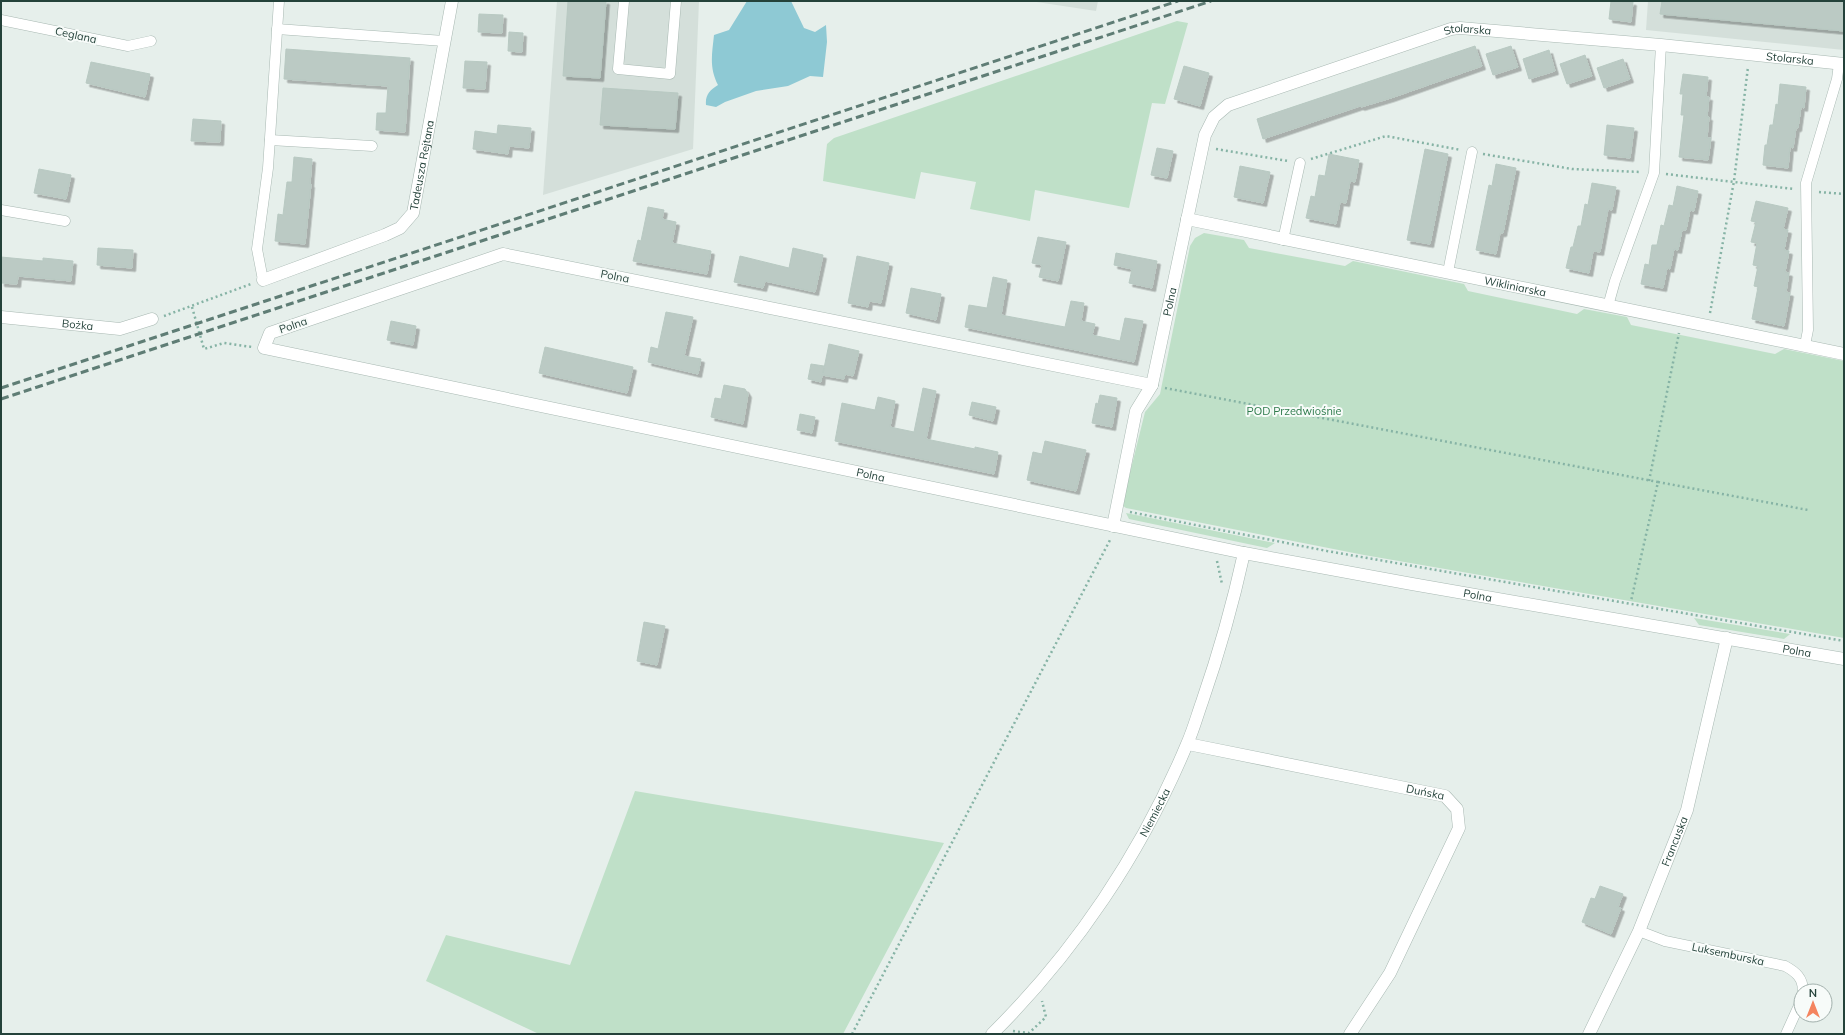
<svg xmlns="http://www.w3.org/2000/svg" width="1845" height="1035" font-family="Mulish,sans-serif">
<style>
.built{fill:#d4dfda}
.green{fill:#bfe0c8}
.water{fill:#8ec9d4}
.building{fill:#bbcac4;stroke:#b8c9c2;filter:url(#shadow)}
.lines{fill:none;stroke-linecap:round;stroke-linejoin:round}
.lane-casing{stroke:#a8b8b2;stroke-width:11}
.street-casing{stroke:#a8b8b2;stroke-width:13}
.path{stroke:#86b3a5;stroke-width:2.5;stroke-dasharray:2 3;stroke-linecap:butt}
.lane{stroke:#fff;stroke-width:10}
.street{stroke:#fff;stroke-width:12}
.rail{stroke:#5f7d75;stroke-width:3;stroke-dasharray:8 4;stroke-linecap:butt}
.labels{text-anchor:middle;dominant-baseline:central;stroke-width:4;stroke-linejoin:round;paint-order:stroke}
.street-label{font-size:11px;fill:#24423a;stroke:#f7fbf9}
.park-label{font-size:11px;fill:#2d7a4b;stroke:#f7fbf9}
</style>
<defs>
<filter id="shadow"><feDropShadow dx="3.5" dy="3.5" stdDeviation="0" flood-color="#0004"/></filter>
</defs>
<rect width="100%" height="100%" fill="#e6efeb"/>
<g class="built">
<polygon points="557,1 699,1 693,149 543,195"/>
<polygon points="1030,1 1098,1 1096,11"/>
<polygon points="1648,1 1844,1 1844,50 1646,30"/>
</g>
<g class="green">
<polygon points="1177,21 1188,23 1165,104 1152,103 1129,208 1035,190 1030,221 970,209 976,182 921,172 915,199 823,181 827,144 834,138"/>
<polygon points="1204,233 1244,240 1249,248 1345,266 1353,261 1464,284 1468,291 1577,314 1584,309 1627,317 1631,325 1775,354 1784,349 1844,361 1844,638 1364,555 1126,508 1122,505 1145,412 1160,394 1190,246 1195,238"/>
<polygon points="1126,513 1275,543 1267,548 1129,519"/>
<polygon points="1694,618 1790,634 1789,635 1784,639 1699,625"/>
<polygon points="635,791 944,843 843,1034 539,1034 426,981 446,935 570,965"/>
</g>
<path class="water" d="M747,1H791L804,28L815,32L826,25L827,42L823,77L810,76L788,86L756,91L725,102L716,107L706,105C705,95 710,90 718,85C709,67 712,55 714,35L729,30Z"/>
<g class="building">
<polygon points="568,1 606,1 600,78 563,76"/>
<polygon points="1611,1 1633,2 1631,22 1609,19"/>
<polygon points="1662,1 1844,1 1844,31 1660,14"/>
<polygon points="479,14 503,15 502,33 478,32"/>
<polygon points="509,32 523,33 522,52 508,51"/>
<polygon points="1475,46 1482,66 1391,98 1361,107 1360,106 1263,139 1257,119"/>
<polygon points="1511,46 1518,67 1493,75 1486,54"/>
<polygon points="286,49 410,58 405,132 376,130 377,113 386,113 388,86 284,79"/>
<polygon points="1549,50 1555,71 1529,79 1523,59"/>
<polygon points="1585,55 1592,76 1567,84 1560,64"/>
<polygon points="1623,59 1630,79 1604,88 1597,68"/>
<polygon points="465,61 487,62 485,89 463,88"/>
<polygon points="91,62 150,74 145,97 86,83"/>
<polygon points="1184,66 1209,73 1200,106 1174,99"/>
<polygon points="1683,74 1708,77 1706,97 1709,97 1707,117 1709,117 1707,138 1711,138 1708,160 1679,157 1684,115 1681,115 1683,94 1680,94"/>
<polygon points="1780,84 1806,87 1804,108 1801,107 1798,128 1796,128 1793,148 1790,147 1788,168 1763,165 1765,145 1767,145 1770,125 1773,125 1776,104 1778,105"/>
<polygon points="603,88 678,93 675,129 600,125"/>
<polygon points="193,119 221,121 220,142 191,141"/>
<polygon points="498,125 531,128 529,148 509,146 508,154 473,149 475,131 497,134"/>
<polygon points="1607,125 1634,128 1630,158 1604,155"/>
<polygon points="1157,148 1173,151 1167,178 1151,175"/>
<polygon points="1425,149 1448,154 1430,244 1407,240"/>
<polygon points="1329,154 1359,160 1355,182 1350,181 1346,203 1340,202 1336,224 1306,218 1311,196 1315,197 1319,175 1325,176"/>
<polygon points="294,157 312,159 310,184 311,184 305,244 275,241 278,214 283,215 287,182 292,182"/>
<polygon points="1496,164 1516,168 1503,233 1500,233 1496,254 1476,250 1489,185 1492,186"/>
<polygon points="1240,166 1270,172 1263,203 1234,197"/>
<polygon points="39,169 71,175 66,199 34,193"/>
<polygon points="1592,183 1616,187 1612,210 1608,209 1600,252 1593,251 1589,273 1566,268 1571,247 1573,247 1578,226 1581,226 1585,204 1588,205"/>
<polygon points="1677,186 1698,191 1694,211 1690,210 1686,230 1682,230 1678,250 1674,249 1670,269 1667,268 1663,288 1641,284 1645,264 1649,265 1652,245 1657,245 1661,225 1664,226 1669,205 1673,206"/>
<polygon points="1756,201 1788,208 1783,229 1788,230 1784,250 1789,251 1785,272 1789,273 1786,292 1790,293 1784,326 1752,319 1758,287 1754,286 1758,266 1753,265 1757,243 1751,242 1756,222 1751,221"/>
<polygon points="648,207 664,210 662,219 676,222 672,243 711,251 707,274 633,261 638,240 641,241"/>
<polygon points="1038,237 1066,242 1058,281 1039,277 1042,265 1032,263"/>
<polygon points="98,248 133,250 132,268 97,265"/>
<polygon points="793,248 823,255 815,292 765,281 763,288 734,282 740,256 789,268"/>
<polygon points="1116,253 1157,261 1152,288 1129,283 1132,269 1114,265"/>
<polygon points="857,256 889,263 881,303 869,301 868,307 848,303"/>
<polygon points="1,257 43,261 43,258 73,261 71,281 18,276 17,284 1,283"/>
<polygon points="993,277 1007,280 1001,315 1065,327 1071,301 1084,303 1081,321 1095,324 1092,335 1120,341 1125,318 1143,321 1134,362 965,327 969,305 987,308"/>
<polygon points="911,288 941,294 936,320 906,313"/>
<polygon points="666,312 693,317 684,356 701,359 698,374 648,362 651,347 658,349"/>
<polygon points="391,321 416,326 413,345 387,340"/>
<polygon points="829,344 859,351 853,376 845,374 844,379 822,375 821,382 808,379 811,364 824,366 823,373"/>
<polygon points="545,347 633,367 627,393 539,373"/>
<polygon points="724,385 745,389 748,394 743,424 711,417 715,398 721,399"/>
<polygon points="923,388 936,391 926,439 975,449 975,447 998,452 994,474 835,441 842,403 875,410 878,397 895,401 890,427 914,432"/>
<polygon points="1100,395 1117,398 1112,427 1092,423 1096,403 1098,404"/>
<polygon points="972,402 996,407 993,421 969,415"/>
<polygon points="800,414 815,417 812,433 797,430"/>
<polygon points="1045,441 1086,450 1076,491 1027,480 1033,452 1042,454"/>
<polygon points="644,622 665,626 657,665 637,661"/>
<polygon points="1600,886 1623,894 1618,907 1621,908 1611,934 1582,922 1591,898 1595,899"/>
</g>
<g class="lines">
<g class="lane-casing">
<g id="lane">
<polyline points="624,1 618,69 670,74 676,1"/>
<polyline points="1,20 128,46 151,41"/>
<polyline points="277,29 444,41"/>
<polyline points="270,140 372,146"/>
<polyline points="1,210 65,221"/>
<polyline points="1283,240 1300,163"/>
<polyline points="1448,272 1472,152"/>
<polyline points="263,280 257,249 268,168 279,1"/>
<polyline points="1608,306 1615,281 1654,173 1661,45"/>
<polyline points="1805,345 1808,330 1806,183 1837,79 1839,64"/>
<path d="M1639,931L1665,941L1785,966C1796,972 1803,978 1803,991"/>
<polyline points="1786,1034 1801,1001"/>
</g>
</g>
<g class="street-casing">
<g id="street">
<path id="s1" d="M1187,219L1844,354"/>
<path id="s2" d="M263,280L385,235L400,228L413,213L452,1"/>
<path id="s3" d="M1,317L120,329L152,319"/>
<path id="s4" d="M1152,385L503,254L270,333L264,348L1244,553L1412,584L1844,659"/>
<path id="s5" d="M1113,526L1136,411L1152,385L1205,135L1214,117L1228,105L1451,29L1460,28L1661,45L1844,64"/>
<path id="s6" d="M1188,744L1445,796L1457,809L1459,828L1390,973L1350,1034"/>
<path id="s7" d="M992,1034C1075,952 1142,852 1187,744C1193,731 1197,716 1202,702C1219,653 1233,603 1244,553"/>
<path id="s8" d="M1589,1034L1639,931L1687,810L1727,638"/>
</g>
</g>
<g class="path">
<polyline points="1216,149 1288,161"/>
<polyline points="1483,154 1572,169 1641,172"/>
<polyline points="1311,159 1386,136 1461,150"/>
<polyline points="1666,174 1794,189"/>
<polyline points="1819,192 1844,194"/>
<polyline points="192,307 204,349 224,343 252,347"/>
<polyline points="1710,313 1734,181 1748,67"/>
<polyline points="164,316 251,284"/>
<polyline points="1165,388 1658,482 1631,601"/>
<polyline points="1649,481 1679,333"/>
<polyline points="1658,482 1808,510"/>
<polyline points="1130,512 1327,551 1844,641"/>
<polyline points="1217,561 1222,584"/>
<polyline points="1013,1031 1029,1033 1046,1017 1042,1001"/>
<polyline points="852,1034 1110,540"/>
</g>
<use href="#lane" class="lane"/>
<use href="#street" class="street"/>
<g class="rail">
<polyline points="1,388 1178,1"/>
<polyline points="1,399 1211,1"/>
</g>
</g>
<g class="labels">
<g class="street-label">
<text stroke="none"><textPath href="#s5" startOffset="694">Stolarska</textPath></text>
<text transform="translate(76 35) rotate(12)">Ceglana</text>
<text stroke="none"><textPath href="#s5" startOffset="1018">Stolarska</textPath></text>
<text stroke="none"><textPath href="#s2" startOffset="215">Tadeusza Rejtana</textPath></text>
<text transform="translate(615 276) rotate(11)">Polna</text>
<text stroke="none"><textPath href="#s1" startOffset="335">Wikliniarska</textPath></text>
<text stroke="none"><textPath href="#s5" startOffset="233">Polna</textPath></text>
<text stroke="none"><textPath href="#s3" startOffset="77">Bożka</textPath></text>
<text transform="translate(293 325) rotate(-19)">Polna</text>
<text stroke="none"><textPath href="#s4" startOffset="1544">Polna</textPath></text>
<text stroke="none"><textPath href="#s4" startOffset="2163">Polna</textPath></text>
<text stroke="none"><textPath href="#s4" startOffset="2487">Polna</textPath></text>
<text stroke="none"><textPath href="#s6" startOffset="242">Duńska</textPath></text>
<text stroke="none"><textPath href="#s7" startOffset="276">Niemiecka</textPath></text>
<text stroke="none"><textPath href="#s8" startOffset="211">Francuska</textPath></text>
<text transform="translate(1728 954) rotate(12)">Luksemburska</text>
</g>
<g class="park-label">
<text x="1294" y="411">POD Przedwiośnie</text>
</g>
</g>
<rect width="1845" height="1035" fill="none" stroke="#24423a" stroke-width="4"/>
<g transform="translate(1813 1003)"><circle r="19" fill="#f7fbf9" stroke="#a3b1ad"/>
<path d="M0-3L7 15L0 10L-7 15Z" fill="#f4845f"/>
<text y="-6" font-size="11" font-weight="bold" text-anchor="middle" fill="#24423a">N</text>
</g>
</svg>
